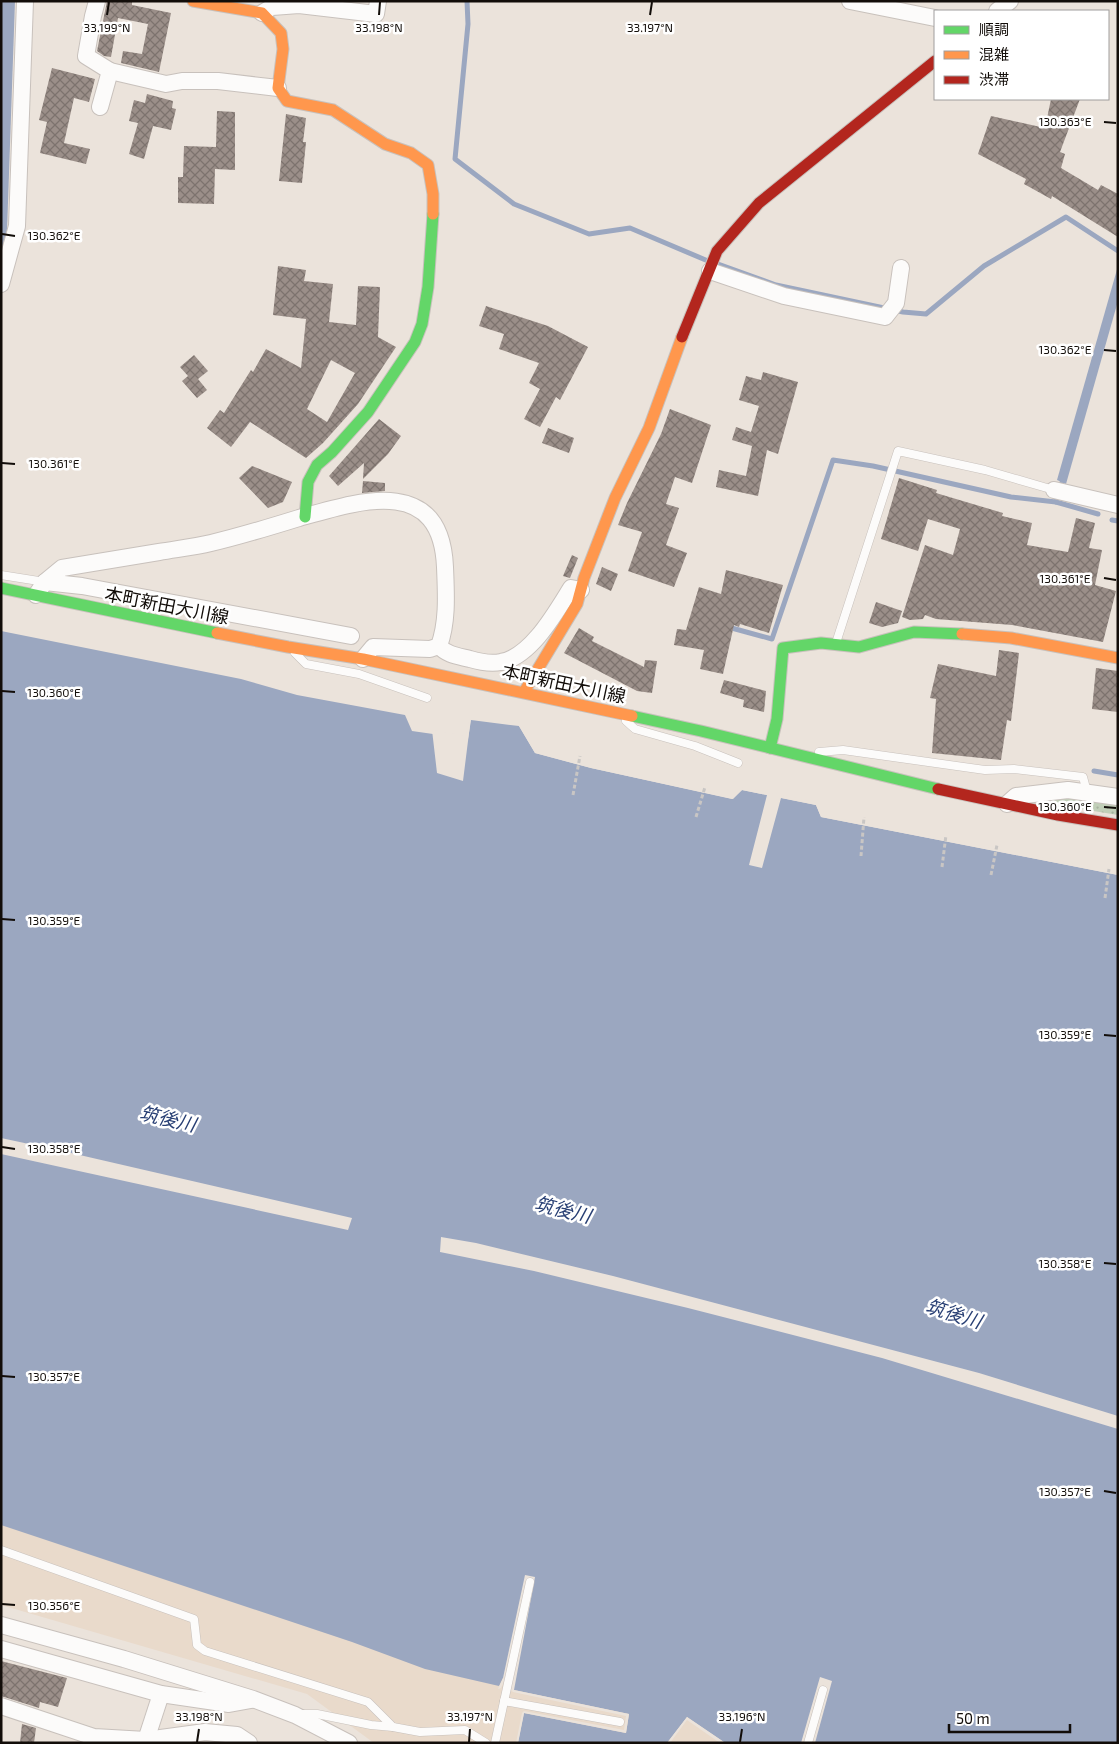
<svg xmlns="http://www.w3.org/2000/svg" width="1119" height="1744" font-family="'Exo 2','Noto Sans JP',sans-serif">
<style>
.built{fill:#e9dacb}
.grass{fill:url(#grass-dots)}
.water{fill:#9ba7c0}
.pier{fill:#ebe3db}
.lines{fill:none;stroke-linecap:round;stroke-linejoin:round}
.stream{stroke:#9ba7c0;stroke-width:5}
.building{fill:url(#building-cross-hatch);fill-rule:evenodd}
.lane-casing{stroke:#c8c1bc;stroke-width:9}
.street-casing{stroke:#c8c1bc;stroke-width:18}
.fast-casing{stroke:#c8c1bc;stroke-width:13}
.slow-casing{stroke:#c8c1bc;stroke-width:13}
.jam-casing{stroke:#c8c1bc;stroke-width:13}
.path{stroke:#c9c6c4;stroke-width:3;stroke-dasharray:4 2.5;stroke-linecap:butt}
.lane{stroke:#fcfbfa;stroke-width:8}
.street{stroke:#fcfbfa;stroke-width:16}
.fast{stroke:#63d668;stroke-width:11}
.slow{stroke:#ff974d;stroke-width:11}
.jam{stroke:#b3261e;stroke-width:11}
.ticks{fill:none;stroke:#120d09;stroke-width:2}
.labels{text-anchor:middle;dominant-baseline:central;stroke-width:5;stroke-linejoin:round;paint-order:stroke}
.street-label{font-size:18px;fill:#120d09;stroke:#fff}
.water-label{font-size:19px;font-style:italic;fill:#283f74;stroke:#fff}
.ticks-label{font-size:12px;text-anchor:middle;fill:#120d09;stroke:#fff;stroke-width:5;stroke-linejoin:round;paint-order:stroke}
</style>
<defs>
<pattern id="grass-dots" width="8" height="8" patternUnits="userSpaceOnUse" patternTransform="scale(1.25)"><rect width="8" height="8" fill="#c1cfb8"/><path d="M2 2h.1M6 6h.1" fill="none" stroke="#a5b19d" stroke-width="1.8" stroke-linecap="round"/></pattern>
<pattern id="building-cross-hatch" width="8" height="8" patternUnits="userSpaceOnUse" patternTransform="scale(1.25)"><rect width="8" height="8" fill="#9b8f89"/><path d="M0 0l8 8M0 8l8-8" fill="none" stroke="#7d736e"/></pattern>
</defs>
<rect width="100%" height="100%" fill="#ebe3db"/>
<polygon class="built" points="1,1486 847,1743 374,1743 307,1694 1,1605"/>
<polygon class="grass" points="1082,797 1118,804 1118,815 1026,800"/>
<g class="water">
<polygon points="1,1 15,1 7,231 1,251"/>
<polygon points="1118,266 1118,301 1066,484 1057,480"/>
<polygon points="1,631 241,679 297,695 405,715 412,731 468,739 471,720 519,726 535,753 591,768 732,799 742,790 816,805 821,817 1118,875 1118,1743 725,1743 687,1717 667,1743 518,1743 524,1713 626,1733 629,1714 514,1690 514,1681 503,1678 499,1686 425,1669 352,1642 1,1525"/>
</g>
<g class="pier">
<polygon points="471,717 463,781 437,773 432,730 466,736 469,719"/>
<polygon points="519,723 536,751 591,766 732,797 742,787 816,802 822,815 1118,872 1118,875 821,817 816,805 781,798 762,868 749,865 767,795 742,790 733,799 591,768 535,753 519,726"/>
<polygon points="1,1138 71,1153 352,1218 348,1230 1,1154"/>
<polygon points="441,1237 476,1243 613,1276 979,1373 1118,1416 1118,1429 882,1358 688,1308 534,1271 440,1252"/>
<polygon points="525,1575 535,1577 514,1690 629,1714 626,1733 524,1713 518,1743 516,1743 522,1713 524,1711 624,1730 626,1716 513,1692 511,1690 512,1683 504,1681 501,1688 498,1689 503,1678"/>
<polygon points="820,1677 832,1681 815,1743 801,1743"/>
<polygon points="687,1717 724,1742 725,1743 720,1743 687,1720 670,1743 667,1743"/>
</g>
<g class="lines">
<g class="stream">
<polyline points="467,1 468,24 455,159 514,204 589,234 630,228 708,261"/>
<polyline points="718,264 776,285 903,312 926,314 984,266 1066,217 1118,251"/>
<polyline points="1056,502 1098,514"/>
<polyline points="1112,520 1118,521"/>
<polyline points="728,627 772,639 833,460 873,466 1011,497 1056,502 1064,476"/>
<polyline points="1094,771 1118,775"/>
</g>
</g>
<g class="building">
<polygon points="107,1 132,1 132,5 171,13 159,72 121,63 123,51 142,54 148,24 118,18 111,57 104,56 97,51"/>
<polygon points="52,68 95,79 89,102 74,98 64,143 90,149 86,164 40,153 47,122 39,120"/>
<polygon points="147,94 173,101 172,108 176,109 171,130 153,126 144,159 129,154 138,123 129,121 134,100 145,103"/>
<polygon points="1051,99 1080,99 1060,152 1065,154 1061,168 1098,190 1101,185 1118,194 1118,237 1052,196 1051,199 1024,184 1026,179 978,154 991,116 1045,128"/>
<polygon points="217,111 235,112 235,170 215,169 214,204 178,203 178,177 183,177 184,146 216,147"/>
<polygon points="286,114 306,118 303,142 306,142 302,183 279,181"/>
<path d="M278,266L306,270L304,281L333,284L329,322L356,325L358,286L380,287L378,337L396,347L358,404L323,443L306,458L250,422L231,447L207,428L220,410L224,413L251,370L253,372L266,349L301,368L306,319L273,315ZM331,360L355,373L327,422L307,409Z"/>
<polygon points="486,306 548,326 588,347 560,400 556,397 540,427 524,419 540,389 529,383 539,363 499,349 504,334 479,326"/>
<polygon points="194,355 208,371 198,379 207,390 197,398 182,381 188,376 180,367"/>
<polygon points="763,372 798,382 778,454 767,450 758,496 716,487 719,470 746,476 752,446 732,440 736,427 751,432 759,406 739,400 746,376 761,380"/>
<polygon points="670,409 711,425 692,483 675,477 666,504 679,508 666,545 687,553 674,587 628,571 642,532 618,525 627,503 661,434"/>
<polygon points="379,419 401,436 388,454 363,479 364,463 338,486 329,476"/>
<polygon points="548,428 574,438 569,453 542,443"/>
<polygon points="252,466 292,482 283,502 268,508 239,478"/>
<polygon points="899,478 937,490 936,493 1003,513 1002,516 1032,523 1027,545 1068,552 1076,518 1095,523 1089,548 1102,550 1095,585 1116,591 1103,642 1012,625 936,619 925,615 923,619 910,620 902,617 925,545 953,555 960,529 928,519 918,551 881,539"/>
<polygon points="363,481 385,483 385,491 362,493"/>
<polygon points="572,555 578,558 570,578 563,576"/>
<polygon points="602,567 618,574 611,591 596,584"/>
<polygon points="726,570 783,585 769,633 740,624 739,627 734,625 723,674 700,669 704,650 674,645 677,629 686,630 699,587 721,594"/>
<polygon points="876,602 902,611 898,623 882,627 869,623"/>
<polygon points="579,628 594,637 592,641 644,667 645,660 657,661 652,693 637,691 564,653"/>
<polygon points="999,650 1019,653 1011,721 1007,720 1001,760 932,753 936,699 930,698 938,664 996,676"/>
<polygon points="1096,668 1118,671 1118,712 1092,709"/>
<polygon points="724,680 766,691 764,712 743,707 744,700 720,693"/>
<polygon points="1,1661 67,1678 58,1707 40,1702 39,1708 1,1696"/>
<polygon points="22,1724 36,1728 34,1743 20,1743"/>
</g>
<g class="lines">
<g class="lane-casing">
<g id="lane">
<polyline points="1,575 45,582"/>
<polyline points="836,643 898,451 985,470 1054,490"/>
<polyline points="295,653 306,664 359,674 427,698"/>
<polyline points="626,721 635,729 695,746 738,763"/>
<polyline points="819,752 843,750 985,770 1014,769 1083,777 1087,792"/>
<polyline points="1,1550 194,1619 197,1645 205,1651 368,1702 393,1727 420,1732 465,1730 486,1743"/>
<polyline points="504,1701 620,1722"/>
<polyline points="302,1714 317,1714 371,1725 393,1727"/>
<polyline points="495,1743 530,1582"/>
<polyline points="808,1743 823,1690"/>
</g>
</g>
<g class="street-casing">
<g id="street">
<polyline points="97,1 93,16 86,56 110,71 100,107"/>
<polyline points="850,1 935,18"/>
<polyline points="997,11 1010,1"/>
<polyline points="262,13 272,7 299,5 376,14 378,1"/>
<polyline points="110,71 166,84 182,81 218,81 278,88"/>
<polyline points="710,271 784,296 885,317 896,303 901,268"/>
<polyline points="1,284 17,226 25,1"/>
<polyline points="1054,490 1118,505"/>
<polyline points="45,582 82,586 351,636"/>
<path d="M36,595L45,582L62,568C94,563 127,557 159,552C176,549 194,547 211,543C241,536 270,527 299,518C359,501 441,474 445,567C446,593 448,621 439,646L430,649L373,647L363,659"/>
<path d="M439,646C447,655 458,656 470,659C480,662 491,664 501,662C531,657 556,612 571,588L581,590"/>
<polyline points="1007,804 1016,796 1068,790 1118,797"/>
<polyline points="1,1625 124,1659 253,1699 295,1715 349,1743"/>
<polyline points="1,1649 161,1694 229,1704 251,1700"/>
<polyline points="1,1706 94,1737 146,1740 205,1732 237,1735 249,1743"/>
<polyline points="146,1740 161,1694"/>
</g>
</g>
<g class="fast-casing">
<g id="fast">
<polyline points="305,517 308,482 317,465 332,452 368,412 415,342 422,324 428,287 433,214"/>
<polyline points="1,588 217,633"/>
<polyline points="632,716 701,731 938,789"/>
<polyline points="770,748 777,719 783,648 821,643 859,647 914,632 962,634"/>
</g>
</g>
<g class="slow-casing">
<g id="slow">
<polyline points="193,1 262,13 281,33 283,49 278,88 287,101 333,110 385,144 411,153 428,165 433,194 433,214"/>
<polyline points="217,633 288,647 363,659 632,716"/>
<polyline points="962,634 1011,638 1118,658"/>
<polyline points="524,692 577,604 584,578 615,498 649,428 682,337"/>
</g>
</g>
<g class="jam-casing">
<g id="jam">
<polyline points="682,337 717,251 759,203 935,61"/>
<polyline points="938,789 1058,815 1118,825"/>
</g>
</g>
<g class="path">
<polyline points="573,795 580,756"/>
<polyline points="696,817 705,787"/>
<polyline points="861,856 864,817"/>
<polyline points="942,867 946,835"/>
<polyline points="991,875 997,845"/>
<polyline points="1105,898 1109,869"/>
</g>
<use href="#lane" class="lane"/>
<use href="#street" class="street"/>
<use href="#fast" class="fast"/>
<use href="#slow" class="slow"/>
<use href="#jam" class="jam"/>
</g>
<path class="ticks" d="M107,15L109,2M379,15L380,2M650,15L652,2M1104,122L1116,123M2,234L15,236M1104,350L1116,351M2,463L15,464M1104,578L1116,580M2,691L15,692M1104,807L1116,808M2,919L15,920M1104,1035L1116,1036M2,1147L15,1149M1104,1263L1116,1264M2,1376L15,1377M1104,1491L1116,1493M2,1604L15,1605M197,1742L199,1729M469,1742L470,1729M740,1742L742,1729"/>
<g class="labels">
<g class="street-label">
<text transform="translate(167 605) rotate(11)">本町新田大川線</text>
<text transform="translate(564 683) rotate(12)">本町新田大川線</text>
</g>
<g class="water-label">
<text transform="translate(168 1118) rotate(13)">筑後川</text>
<text transform="translate(563 1209) rotate(14)">筑後川</text>
<text transform="translate(954 1313) rotate(17)">筑後川</text>
</g>
</g>
<g class="ticks-label">
<text x="107" y="32">33.199°N</text>
<text x="379" y="32">33.198°N</text>
<text x="650" y="32">33.197°N</text>
<text x="1065" y="126">130.363°E</text>
<text x="54" y="240">130.362°E</text>
<text x="1065" y="354">130.362°E</text>
<text x="54" y="468">130.361°E</text>
<text x="1065" y="583">130.361°E</text>
<text x="54" y="697">130.360°E</text>
<text x="1065" y="811">130.360°E</text>
<text x="54" y="925">130.359°E</text>
<text x="1065" y="1039">130.359°E</text>
<text x="54" y="1153">130.358°E</text>
<text x="1065" y="1268">130.358°E</text>
<text x="54" y="1381">130.357°E</text>
<text x="1065" y="1496">130.357°E</text>
<text x="54" y="1610">130.356°E</text>
<text x="199" y="1721">33.198°N</text>
<text x="470" y="1721">33.197°N</text>
<text x="742" y="1721">33.196°N</text>
</g>
<rect width="1119" height="1744" fill="none" stroke="#120d09" stroke-width="5"/>
<rect x="934" y="10" width="175" height="90" fill="#ffffff" stroke="#a09e9d"/>
<rect x="944" y="26" width="25" height="8" fill="#63d668" stroke="#a09e9d"/>
<text x="979" y="35" font-size="15" fill="#120d09">順調</text>
<rect x="944" y="51" width="25" height="8" fill="#ff974d" stroke="#a09e9d"/>
<text x="979" y="60" font-size="15" fill="#120d09">混雑</text>
<rect x="944" y="76" width="25" height="8" fill="#b3261e" stroke="#a09e9d"/>
<text x="979" y="85" font-size="15" fill="#120d09">渋滞</text>
<path d="M949 1724v8h121v-8" fill="none" stroke="#120d09" stroke-width="2.5"/>
<text x="956" y="1724" font-size="15" fill="#120d09" stroke="#ffffff" stroke-width="4" paint-order="stroke">50 m</text>
</svg>
